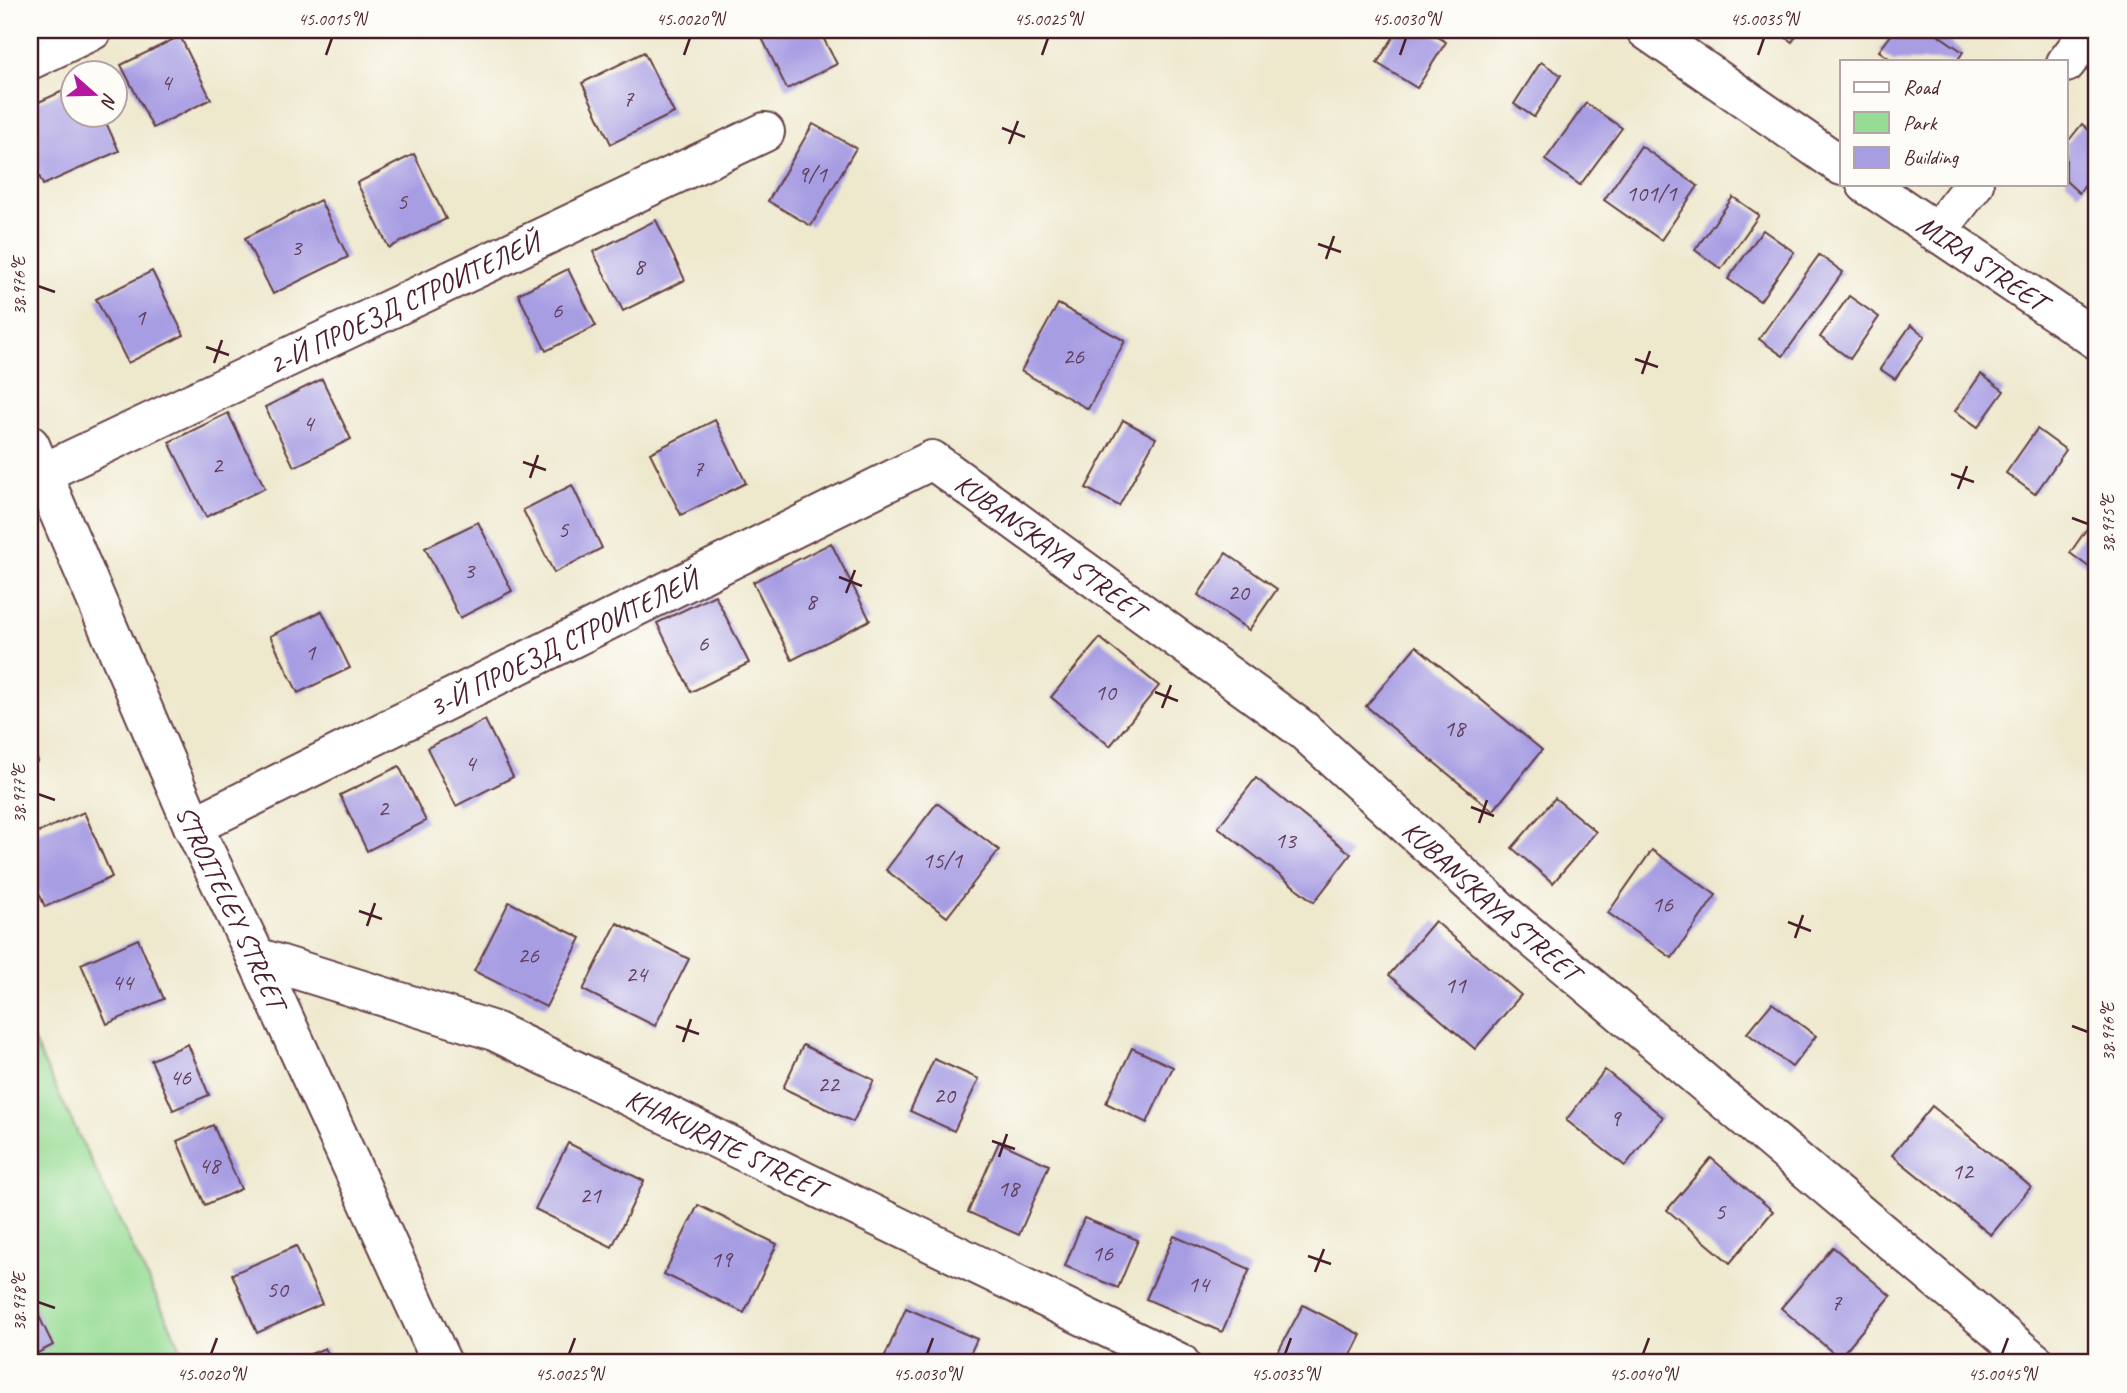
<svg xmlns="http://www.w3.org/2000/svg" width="2127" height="1393" font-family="Caveat,sans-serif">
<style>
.green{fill:#97dc94;stroke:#707e60;stroke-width:2}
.building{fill:#a79de3}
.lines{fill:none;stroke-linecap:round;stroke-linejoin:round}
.minor-casing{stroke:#633d43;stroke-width:42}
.tertiary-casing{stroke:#633d43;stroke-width:42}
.minor{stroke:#fff;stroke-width:38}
.tertiary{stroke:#fff;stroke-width:38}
.ticks{fill:none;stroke:#4a1f2b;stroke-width:2.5}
.labels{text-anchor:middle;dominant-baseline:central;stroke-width:5;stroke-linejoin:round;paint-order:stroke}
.number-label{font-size:24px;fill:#613e59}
.street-label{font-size:28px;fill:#4a1f2b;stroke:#fdfcf7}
.neatline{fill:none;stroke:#4a1f2b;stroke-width:2.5}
.ticks-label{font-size:18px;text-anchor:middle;fill:#4a1f2b}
</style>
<rect width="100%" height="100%" fill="#fdfcf7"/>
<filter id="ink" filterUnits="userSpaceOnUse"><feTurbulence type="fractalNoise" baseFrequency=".0143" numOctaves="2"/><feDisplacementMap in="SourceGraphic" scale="14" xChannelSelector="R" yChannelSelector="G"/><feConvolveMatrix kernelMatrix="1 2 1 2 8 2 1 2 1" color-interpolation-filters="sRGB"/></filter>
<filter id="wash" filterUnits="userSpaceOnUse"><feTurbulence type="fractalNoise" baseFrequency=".00686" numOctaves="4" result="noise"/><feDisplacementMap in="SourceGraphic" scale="28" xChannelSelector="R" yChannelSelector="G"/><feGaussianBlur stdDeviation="1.57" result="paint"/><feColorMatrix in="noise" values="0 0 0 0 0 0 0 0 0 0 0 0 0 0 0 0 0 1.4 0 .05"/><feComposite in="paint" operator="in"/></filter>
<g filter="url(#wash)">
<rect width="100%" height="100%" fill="#eee8cd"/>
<polygon class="green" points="30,1034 188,1363 30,1363"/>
<g id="blocks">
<g class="building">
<polygon points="758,30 819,30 837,64 787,89"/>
<polygon points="1398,30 1426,30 1446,42 1417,88 1377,63"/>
<polygon points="1775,30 1800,30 1792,42"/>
<polygon points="1895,30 1931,30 1963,52 1957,61 1893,61 1879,51"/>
<polygon points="180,36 211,99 153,128 121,65"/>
<polygon points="644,52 674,113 611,144 582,83"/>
<polygon points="1541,62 1561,75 1534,117 1514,104"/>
<polygon points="74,86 74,116 103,116 119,151 43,185 30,155 30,106"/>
<polygon points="1586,103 1622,128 1580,185 1545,160"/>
<polygon points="813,124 856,148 811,226 768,201"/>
<polygon points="2082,124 2097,137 2097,171 2079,193 2066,181 2066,144"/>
<polygon points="1641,146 1698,186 1661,240 1604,200"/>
<polygon points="414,154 446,219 389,248 357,183"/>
<polygon points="1733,197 1759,215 1721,269 1695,250"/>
<polygon points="320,200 348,257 273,294 245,238"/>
<polygon points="656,220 685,280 623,311 593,252"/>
<polygon points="1763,230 1794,252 1760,301 1728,279"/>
<polygon points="1819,255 1843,272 1783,356 1759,339"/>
<polygon points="568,269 596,326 546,351 518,294"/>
<polygon points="152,271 184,335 128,363 96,299"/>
<polygon points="1849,296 1879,317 1850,359 1820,337"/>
<polygon points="1058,304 1125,341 1088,409 1021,371"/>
<polygon points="1911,325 1925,336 1895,379 1880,369"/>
<polygon points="1981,374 2004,391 1978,427 1955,411"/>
<polygon points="322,379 351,439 294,467 265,407"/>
<polygon points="228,413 265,488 206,517 169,442"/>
<polygon points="715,420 746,483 681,515 650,453"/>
<polygon points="1123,420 1156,438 1119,506 1086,488"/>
<polygon points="2037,429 2066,450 2035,494 2006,473"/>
<polygon points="572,485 602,548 554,573 523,510"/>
<polygon points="2097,514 2097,573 2070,553"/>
<polygon points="478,522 512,591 460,618 425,548"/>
<polygon points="831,543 870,620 792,660 753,582"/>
<polygon points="1226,553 1277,589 1249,630 1198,595"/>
<polygon points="715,595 749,663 691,692 657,623"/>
<polygon points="322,611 350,668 298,693 270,636"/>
<polygon points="1100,638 1159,686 1110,746 1051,697"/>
<polygon points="1416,646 1542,750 1493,811 1366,706"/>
<polygon points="485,720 513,777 456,806 427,748"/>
<polygon points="30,742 38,761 30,765"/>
<polygon points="399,766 426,821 367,851 340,795"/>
<polygon points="1256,778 1351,854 1314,902 1218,827"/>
<polygon points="1555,798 1596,832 1553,883 1512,848"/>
<polygon points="937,803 999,850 947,917 886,870"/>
<polygon points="84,812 112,877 45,907 30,872 30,836"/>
<polygon points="1652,850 1716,895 1672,958 1608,913"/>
<polygon points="509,902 581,938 546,1007 474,971"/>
<polygon points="1435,921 1521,995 1475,1049 1389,975"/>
<polygon points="617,923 689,959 655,1026 583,990"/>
<polygon points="138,939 164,999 107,1024 81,964"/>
<polygon points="1772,1003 1816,1036 1792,1067 1747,1033"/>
<polygon points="188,1044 209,1095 173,1110 151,1060"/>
<polygon points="803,1045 874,1080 853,1122 783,1088"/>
<polygon points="1132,1048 1173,1067 1147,1123 1106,1103"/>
<polygon points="934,1059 979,1079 954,1131 910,1111"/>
<polygon points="1605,1070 1663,1117 1625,1166 1566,1120"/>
<polygon points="1932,1106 2031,1187 1991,1235 1892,1155"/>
<polygon points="213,1125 241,1189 205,1205 177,1141"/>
<polygon points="999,1142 1049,1165 1019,1235 968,1212"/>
<polygon points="568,1143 644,1181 612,1247 535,1209"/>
<polygon points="1711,1158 1773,1211 1730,1263 1667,1210"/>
<polygon points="698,1205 777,1244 744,1313 664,1274"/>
<polygon points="1084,1218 1138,1240 1118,1288 1065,1266"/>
<polygon points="1174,1236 1250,1269 1222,1332 1146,1299"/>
<polygon points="296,1246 322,1304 257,1333 232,1274"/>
<polygon points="1833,1247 1891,1296 1839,1358 1781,1308"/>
<polygon points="30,1298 53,1345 30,1357"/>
<polygon points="1303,1305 1361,1335 1347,1363 1272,1363"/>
<polygon points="906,1308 977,1339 966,1363 882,1363"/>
<polygon points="325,1348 332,1363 289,1363"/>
</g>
</g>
</g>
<g filter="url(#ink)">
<use href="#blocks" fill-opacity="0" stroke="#633d43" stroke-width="2"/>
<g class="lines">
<g class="minor-casing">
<g id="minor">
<polyline points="1646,30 1842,166"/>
<polyline points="30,60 93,30"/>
<polyline points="2066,63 2091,30"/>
<path id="s1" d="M1866,184L2097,340"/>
<polyline points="1936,233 1974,184"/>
<path id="s2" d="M43,473L765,132"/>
<path id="s3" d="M193,826L932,460L1303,730L1502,912L2036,1363"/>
<path id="s4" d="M256,957L494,1031L1180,1363"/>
</g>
</g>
<g class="tertiary-casing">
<g id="tertiary">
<path id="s5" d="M30,445L193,826L256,957L442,1363"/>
</g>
</g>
<use href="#minor" class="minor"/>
<use href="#tertiary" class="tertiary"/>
</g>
</g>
<path class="ticks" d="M326,55L332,38M684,55L690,38M1042,55L1048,38M1400,55L1406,38M1758,55L1764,38M1002,128L1025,137M1009,144L1018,121M1318,244L1341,252M1326,259L1334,236M38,286L55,292M206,347L229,355M1635,359L1658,367M214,363L222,340M1642,374L1650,351M523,462L546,470M1951,474L1974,482M530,478L538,455M1958,489L1967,466M2072,518L2088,524M839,577L862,586M846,593L855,570M1155,692L1178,701M1162,708L1171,685M38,794L55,800M1471,807L1494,816M1479,823L1487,800M359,911L382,919M1788,922L1811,931M367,926L375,903M1795,938L1803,915M676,1026L699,1034M2072,1026L2088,1032M683,1042L691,1019M992,1141L1015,1149M999,1157L1007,1134M1308,1256L1331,1264M1315,1272L1324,1249M38,1302L55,1308M211,1354L217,1338M569,1354L575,1338M927,1354L933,1338M1285,1354L1291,1338M1643,1354L1649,1338M2002,1354L2008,1338"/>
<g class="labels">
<g class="number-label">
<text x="166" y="82">4</text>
<text x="628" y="98">7</text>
<text x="812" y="174">9/1</text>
<text x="1651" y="193">101/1</text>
<text x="402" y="201">5</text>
<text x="296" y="247">3</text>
<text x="639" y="266">8</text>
<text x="557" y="310">6</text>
<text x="140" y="317">1</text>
<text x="1073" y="356">26</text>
<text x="308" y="423">4</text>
<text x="217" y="465">2</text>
<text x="698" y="468">7</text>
<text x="563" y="529">5</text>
<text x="469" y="570">3</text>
<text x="1238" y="592">20</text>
<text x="811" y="601">8</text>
<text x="703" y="643">6</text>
<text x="310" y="652">1</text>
<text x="1105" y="692">10</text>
<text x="1454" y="728">18</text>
<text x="470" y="763">4</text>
<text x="383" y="808">2</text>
<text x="1285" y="840">13</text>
<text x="942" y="860">15/1</text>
<text x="1662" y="904">16</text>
<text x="528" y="955">26</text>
<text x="636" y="974">24</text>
<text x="122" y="982">44</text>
<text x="1455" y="985">11</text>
<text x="180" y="1077">46</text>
<text x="828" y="1084">22</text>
<text x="944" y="1095">20</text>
<text x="1615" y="1118">9</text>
<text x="209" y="1165">48</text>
<text x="1962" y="1171">12</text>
<text x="1008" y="1188">18</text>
<text x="590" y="1195">21</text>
<text x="1720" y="1211">5</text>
<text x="1102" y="1253">16</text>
<text x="721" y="1259">19</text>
<text x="1198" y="1284">14</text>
<text x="277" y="1289">50</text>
<text x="1836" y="1302">7</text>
</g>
<g class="street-label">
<text stroke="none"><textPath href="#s1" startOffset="140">MIRA STREET</textPath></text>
<text stroke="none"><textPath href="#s2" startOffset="399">2-Й ПРОЕЗД СТРОИТЕЛЕЙ</textPath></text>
<text stroke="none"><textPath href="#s3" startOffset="971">KUBANSKAYA STREET</textPath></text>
<text stroke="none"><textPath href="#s3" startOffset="413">3-Й ПРОЕЗД СТРОИТЕЛЕЙ</textPath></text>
<text stroke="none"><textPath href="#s3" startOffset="1538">KUBANSKAYA STREET</textPath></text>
<text stroke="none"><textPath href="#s5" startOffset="504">STROITELEY STREET</textPath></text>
<text stroke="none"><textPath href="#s4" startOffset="506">KHAKURATE STREET</textPath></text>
</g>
</g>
<rect width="2127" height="1393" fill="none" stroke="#fdfcf7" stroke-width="77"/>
<rect x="1840" y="60" width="228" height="126" fill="#fdfcf7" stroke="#b5a4a5" stroke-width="2"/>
<rect x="1854" y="82" width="35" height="10" fill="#ffffff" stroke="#b5a4a5" stroke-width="2"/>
<text x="1903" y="94" font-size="21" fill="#4a1f2b">Road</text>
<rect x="1854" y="112" width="35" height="21" fill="#97dc94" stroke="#b5a4a5" stroke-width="2"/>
<text x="1903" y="130" font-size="21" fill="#4a1f2b">Park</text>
<rect x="1854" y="147" width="35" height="21" fill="#a79de3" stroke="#b5a4a5" stroke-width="2"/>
<text x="1903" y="164" font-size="21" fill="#4a1f2b">Building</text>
<g transform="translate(94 94) rotate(110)"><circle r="33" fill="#fdfcf7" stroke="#b5a4a5" stroke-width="2"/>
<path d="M0-5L12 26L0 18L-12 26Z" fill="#b5179e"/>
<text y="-10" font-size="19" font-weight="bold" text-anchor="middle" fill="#4a1f2b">N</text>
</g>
<rect x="38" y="38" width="2050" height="1316" class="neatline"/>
<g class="ticks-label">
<text x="332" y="25">45.0015°N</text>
<text x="690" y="25">45.0020°N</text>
<text x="1048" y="25">45.0025°N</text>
<text x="1406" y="25">45.0030°N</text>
<text x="1764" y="25">45.0035°N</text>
<text transform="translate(19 286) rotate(-90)" y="6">38.976°E</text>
<text transform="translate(2108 524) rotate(-90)" y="6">38.975°E</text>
<text transform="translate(19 794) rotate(-90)" y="6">38.977°E</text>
<text transform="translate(2108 1032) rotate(-90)" y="6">38.976°E</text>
<text transform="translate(19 1302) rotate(-90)" y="6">38.978°E</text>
<text x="211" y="1380">45.0020°N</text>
<text x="569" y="1380">45.0025°N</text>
<text x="927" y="1380">45.0030°N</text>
<text x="1285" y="1380">45.0035°N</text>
<text x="1643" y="1380">45.0040°N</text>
<text x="2002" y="1380">45.0045°N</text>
</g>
</svg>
